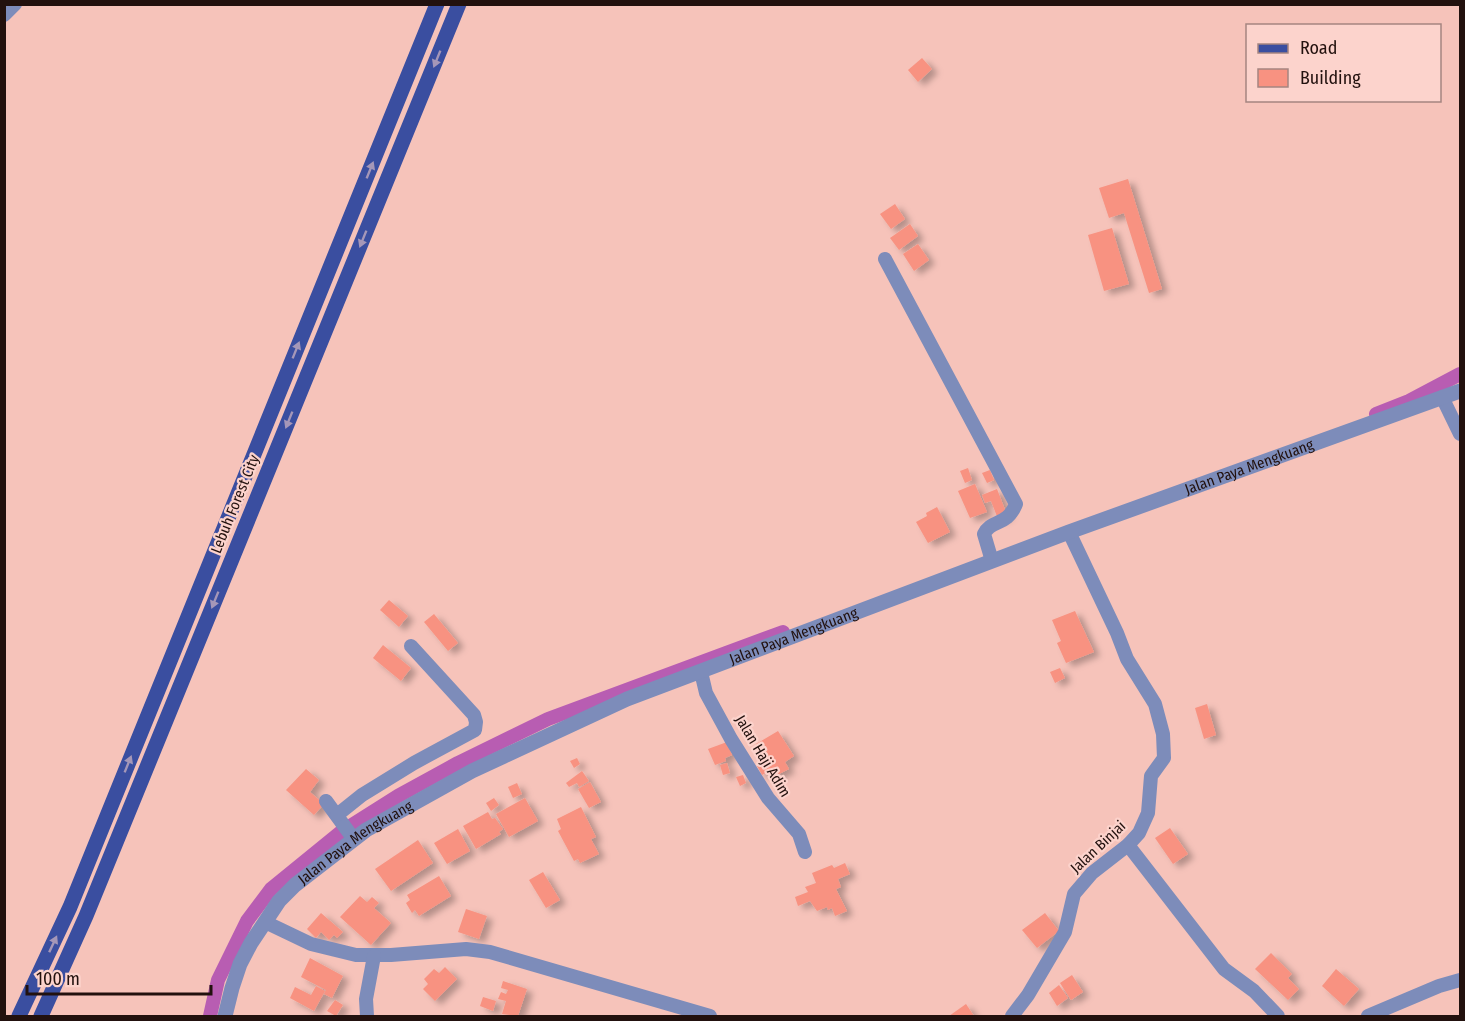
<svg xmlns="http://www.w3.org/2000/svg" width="1465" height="1021" font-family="'Fira Sans Condensed',sans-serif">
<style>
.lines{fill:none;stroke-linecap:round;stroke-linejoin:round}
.canal{stroke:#b85db2;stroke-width:14}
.building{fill:#f89281;filter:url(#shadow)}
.minor{stroke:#7d8cba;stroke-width:14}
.tertiary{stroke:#7d8cba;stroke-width:15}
.primary{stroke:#3a4ea0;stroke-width:15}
.oneway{fill:#a597b8}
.labels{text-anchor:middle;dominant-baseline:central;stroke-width:4.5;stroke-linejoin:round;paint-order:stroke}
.street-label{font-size:15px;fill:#22110e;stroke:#fcd3cc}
</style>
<defs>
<filter id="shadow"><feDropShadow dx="6" dy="4" stdDeviation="3" flood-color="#0004"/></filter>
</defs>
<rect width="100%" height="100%" fill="#f6c3ba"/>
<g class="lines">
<g class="canal">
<polyline points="1376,414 1409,401 1460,374"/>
<polyline points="210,1016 218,980 247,921 271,889 341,832 398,796 458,763 548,719 783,632"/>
</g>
</g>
<g class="building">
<polygon points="922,58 932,69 918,82 908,70"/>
<polygon points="1128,179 1162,289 1149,293 1124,213 1109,218 1099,188"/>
<polygon points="895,204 905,219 891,229 880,214"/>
<polygon points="910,224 918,236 899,250 890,238"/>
<polygon points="1112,228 1129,284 1104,291 1088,235"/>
<polygon points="918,244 929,260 914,271 903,254"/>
<polygon points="968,468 972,480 965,483 960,471"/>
<polygon points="990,470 994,480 987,483 982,473"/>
<polygon points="975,484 987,512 970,518 958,491"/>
<polygon points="997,489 1007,515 998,519 991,501 985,503 982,495"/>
<polygon points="937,507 950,532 928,543 916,522 927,516 926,513"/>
<polygon points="389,600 408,616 399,627 380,610"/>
<polygon points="1075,611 1094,652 1066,663 1057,643 1061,641 1052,620"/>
<polygon points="434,614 458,643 448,651 424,622"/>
<polygon points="383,645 411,668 401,681 373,658"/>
<polygon points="1060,668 1065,678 1055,683 1050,672"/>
<polygon points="1207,704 1216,735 1204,739 1195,708"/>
<polygon points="778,731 794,756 785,762 789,769 773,777 769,771 762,775 757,766 766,761 756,744"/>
<polygon points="727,742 732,755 725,758 726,761 715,765 708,749"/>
<polygon points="577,758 580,764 574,768 570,761"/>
<polygon points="727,763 730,773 723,775 720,765"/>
<polygon points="306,769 319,780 310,792 324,804 314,815 286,790"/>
<polygon points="582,771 589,781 579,787 577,783 569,787 566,783"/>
<polygon points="743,775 746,783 740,786 736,777"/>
<polygon points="590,782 601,802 589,808 578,789"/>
<polygon points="517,783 522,794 513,798 508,787"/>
<polygon points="494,798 499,805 491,811 486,803"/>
<polygon points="525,798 538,821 509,837 496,814"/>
<polygon points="581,807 596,837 591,839 599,854 580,863 578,859 574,861 558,831 561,829 557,819"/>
<polygon points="488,812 492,819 495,818 503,829 499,832 501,834 476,849 463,826"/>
<polygon points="1170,828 1188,854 1173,864 1155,838"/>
<polygon points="458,829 470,851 447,864 434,843"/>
<polygon points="418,840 433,863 391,891 375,869"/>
<polygon points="845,863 850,874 838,879 841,887 836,889 847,911 835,916 832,908 828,910 827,907 817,911 810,901 798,906 795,897 808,892 805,887 816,883 812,873 832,865 834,868"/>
<polygon points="543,872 560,900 546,908 529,880"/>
<polygon points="439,876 451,896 419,916 415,910 412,913 406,903 410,900 407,895"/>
<polygon points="360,896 367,902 372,897 379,903 374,908 391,923 371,945 340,917"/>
<polygon points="466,909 487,916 479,939 458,932"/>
<polygon points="321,913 343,932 337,938 334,935 329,940 321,932 316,938 307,929"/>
<polygon points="1045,913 1059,931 1037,948 1022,930"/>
<polygon points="1271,953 1292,974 1288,978 1299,989 1288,1000 1255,969"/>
<polygon points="310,958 343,976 332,998 324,994 326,990 301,977"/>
<polygon points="445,967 457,979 435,1001 423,989 428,984 424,979 434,969 439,973"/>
<polygon points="1336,969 1359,989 1344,1006 1322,986"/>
<polygon points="1072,975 1083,992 1071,1000 1060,983"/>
<polygon points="503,981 527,989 518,1016 502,1014 506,1001 498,999 501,992 506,994 508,990 501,988"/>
<polygon points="1059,985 1068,998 1057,1006 1049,993"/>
<polygon points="316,986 325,991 314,1011 290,998 295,987 311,995"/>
<polygon points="483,997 496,1001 493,1011 480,1006"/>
<polygon points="335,1000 343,1005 336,1016 327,1011"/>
<polygon points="966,1004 974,1016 949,1016"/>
</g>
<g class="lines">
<g class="minor">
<polyline points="4,15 15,4"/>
<path d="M885,259L1016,504C1007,527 991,519 984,534L992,561"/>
<polyline points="1442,397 1460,434"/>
<polyline points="701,672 706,693 731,739 768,798 799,834 805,852"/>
<polyline points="326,801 353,838"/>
<polyline points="337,815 362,795 414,763 475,730 476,722 474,715 411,646"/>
<polyline points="1128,845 1224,969 1254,991 1278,1016"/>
<polyline points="265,922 311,944 356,955 391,955 466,949 490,952 710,1016"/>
<polyline points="367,1016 366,999 374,956"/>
<polyline points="1012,1016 1028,995 1065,932 1074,894 1092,873 1128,845 1139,833 1148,813 1151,776 1164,758 1163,734 1155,704 1127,659 1117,633 1069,532"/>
<polyline points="1368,1016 1439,986 1460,980"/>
</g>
<path class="tertiary" id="s1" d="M225,1016L232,988L240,964L251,943L279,901L295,885L366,830L472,771L627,699L1069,532L1460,391"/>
<g class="primary">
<polyline points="19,1016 70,907 437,4"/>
<polyline points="41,1016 86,916 459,4"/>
</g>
</g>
<defs><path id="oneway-solid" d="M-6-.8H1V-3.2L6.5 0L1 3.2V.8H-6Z" transform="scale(1.5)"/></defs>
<g class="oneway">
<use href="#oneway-solid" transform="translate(437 59) rotate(112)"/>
<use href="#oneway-solid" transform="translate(370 170) rotate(-68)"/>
<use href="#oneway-solid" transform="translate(363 239) rotate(112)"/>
<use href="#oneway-solid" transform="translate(296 350) rotate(-68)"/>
<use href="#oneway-solid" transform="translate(289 420) rotate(112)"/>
<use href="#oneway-solid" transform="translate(215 600) rotate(112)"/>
<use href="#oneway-solid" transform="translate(128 764) rotate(-68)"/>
<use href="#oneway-solid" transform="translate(53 944) rotate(-65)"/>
</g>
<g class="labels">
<g class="street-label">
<text stroke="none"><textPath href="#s1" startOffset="1197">Jalan Paya Mengkuang</textPath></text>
<text transform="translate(235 504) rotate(-68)">Lebuh Forest City</text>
<text stroke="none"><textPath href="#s1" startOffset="711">Jalan Paya Mengkuang</textPath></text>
<text transform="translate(763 756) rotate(59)">Jalan Haji Adim</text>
<text stroke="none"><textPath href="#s1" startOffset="225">Jalan Paya Mengkuang</textPath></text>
<text transform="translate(1098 847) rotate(-43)">Jalan Binjai</text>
</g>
</g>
<rect width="1465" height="1021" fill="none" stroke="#22110e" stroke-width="12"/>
<rect x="1246" y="24" width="195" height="78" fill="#fcd3cc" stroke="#a58580" stroke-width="1.5"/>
<rect x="1258" y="44" width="30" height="9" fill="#3a4ea0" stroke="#a58580" stroke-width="1.5"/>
<text x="1300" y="54" font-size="18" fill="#22110e">Road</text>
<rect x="1258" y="69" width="30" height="18" fill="#f89281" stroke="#a58580" stroke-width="1.5"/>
<text x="1300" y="84" font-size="18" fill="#22110e">Building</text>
<path d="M27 985v9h184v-9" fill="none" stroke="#22110e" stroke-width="3"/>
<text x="36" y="985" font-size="18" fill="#22110e" stroke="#fcd3cc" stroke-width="4.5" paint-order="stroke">100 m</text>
</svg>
